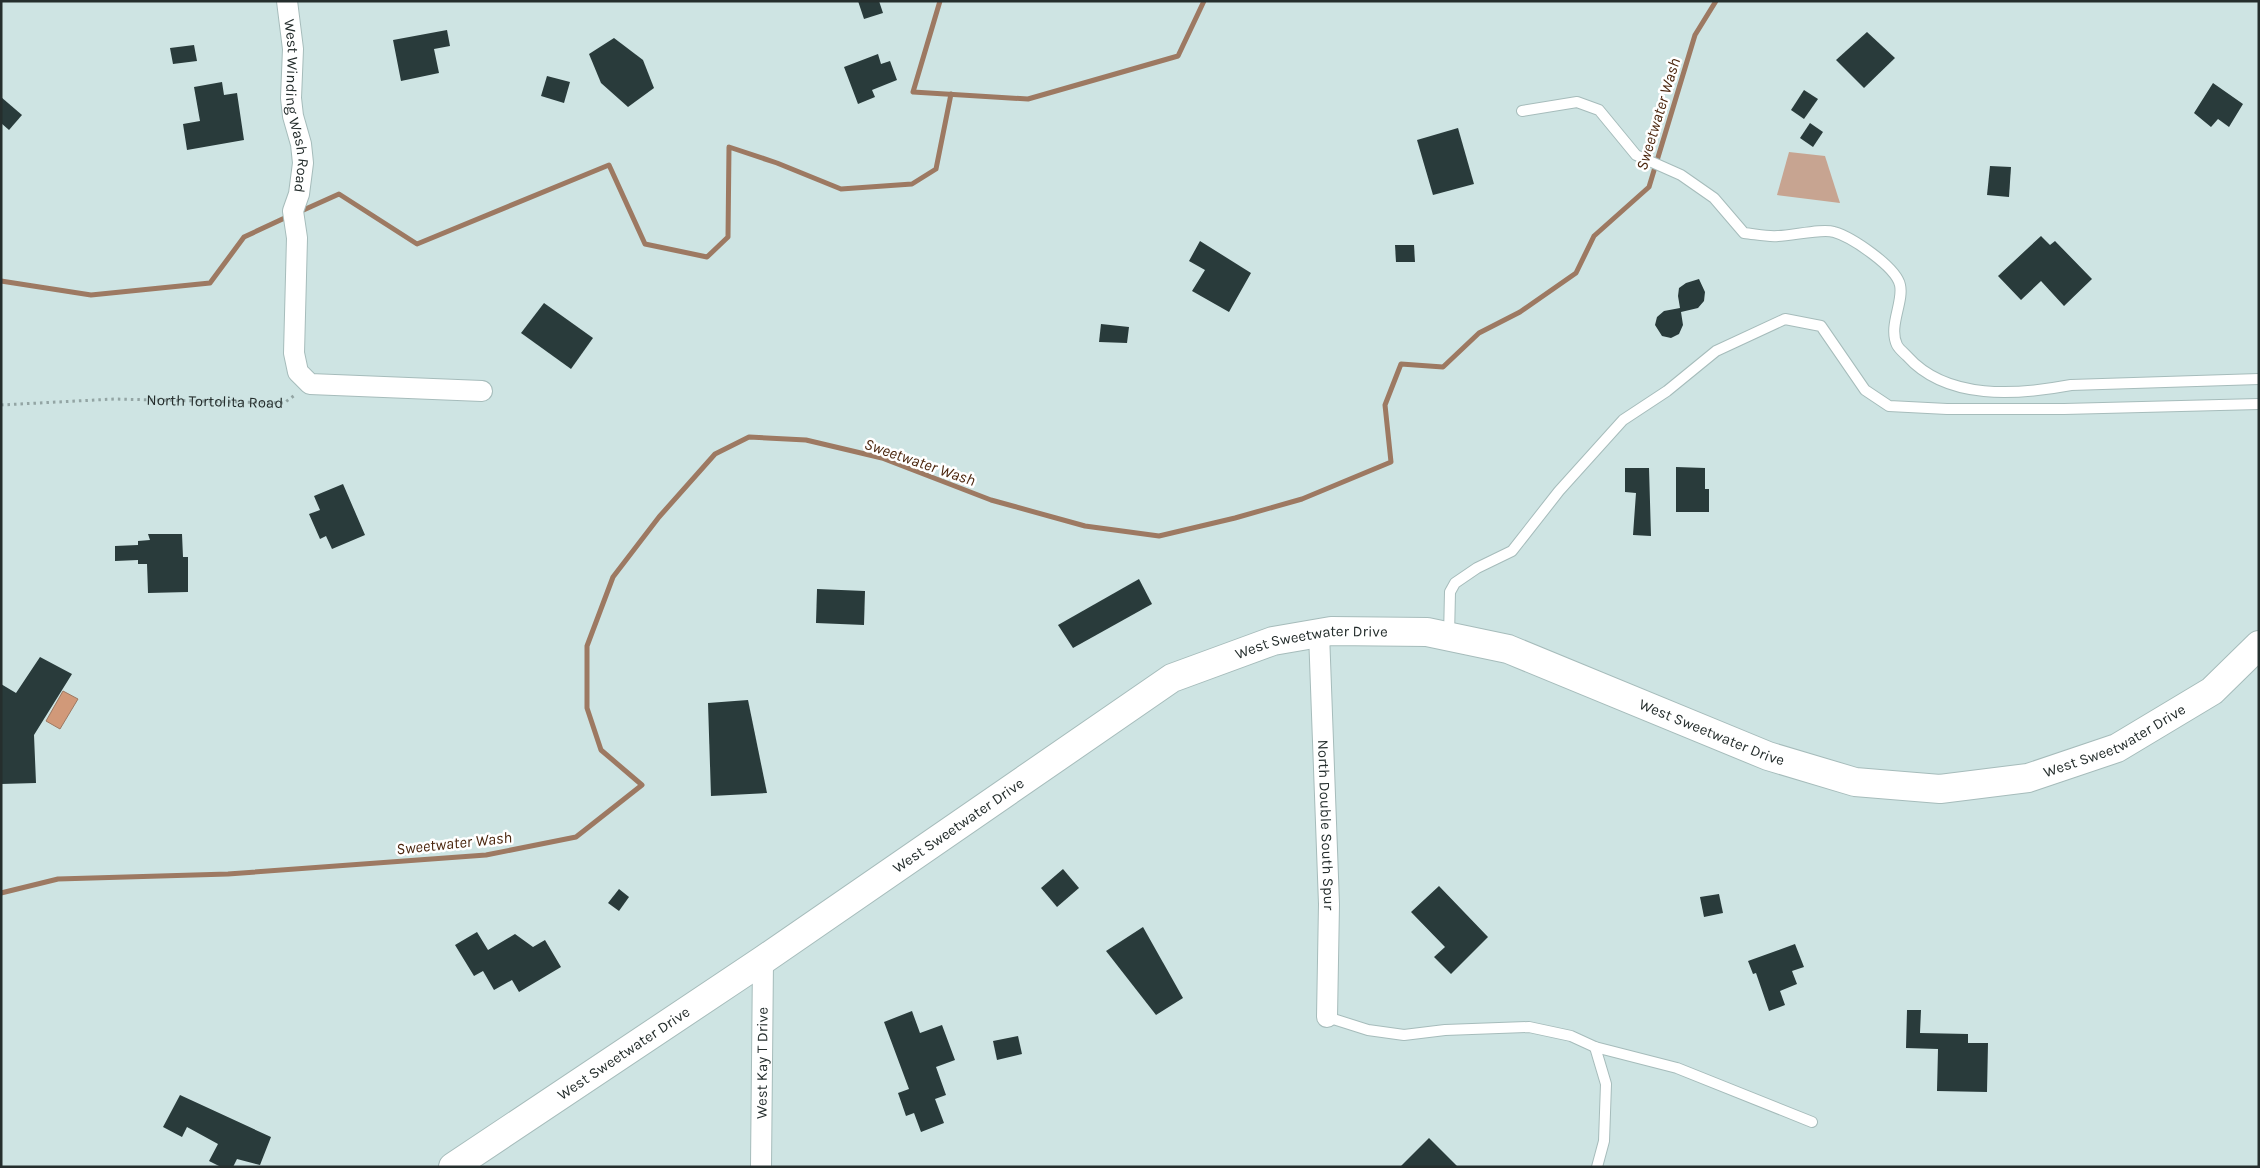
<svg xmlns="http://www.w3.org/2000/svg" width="2260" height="1168" font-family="Karla,sans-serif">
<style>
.green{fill:#c7a491}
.water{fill:#d19979;stroke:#9d7962}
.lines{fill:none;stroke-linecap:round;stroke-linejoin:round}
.stream{stroke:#9d7962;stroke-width:5}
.building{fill:#293b3b}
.lane-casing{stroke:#a6bcbb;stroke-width:12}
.street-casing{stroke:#a6bcbb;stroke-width:22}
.secondary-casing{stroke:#a6bcbb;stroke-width:30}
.path{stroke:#93a5a4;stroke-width:3;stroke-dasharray:2.5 4;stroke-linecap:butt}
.lane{stroke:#fff;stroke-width:10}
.street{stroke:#fff;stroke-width:20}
.secondary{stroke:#fff;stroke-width:28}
.labels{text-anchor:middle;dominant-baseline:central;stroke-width:5;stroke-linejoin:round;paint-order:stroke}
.street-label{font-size:15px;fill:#252e2d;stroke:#fff}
.water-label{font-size:16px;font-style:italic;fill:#4b260e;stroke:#fff}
</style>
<rect width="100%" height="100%" fill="#cee4e3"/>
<polygon class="green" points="1789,152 1825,156 1840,203 1777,195"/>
<polygon class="water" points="63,691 78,699 60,729 46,721"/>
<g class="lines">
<g class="stream">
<polyline points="940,1 913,92 1028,99 1178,56 1204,1"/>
<polyline points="299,212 339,194 417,244 609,165 645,244 707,257 728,237 729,147 777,163 841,189 912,184 936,169 951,94"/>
<polyline points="1,281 91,295 210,283 244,237 289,216"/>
<polyline points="1,893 58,879 228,874 486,855 576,837 642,785 601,750 587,708 587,646 613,577 659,517 715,454 749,437 806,440 882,458 991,500 1085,526 1159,536 1235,518 1302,499 1391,462 1385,405 1401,364 1443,367 1479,333 1520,312 1576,273 1594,236 1649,187 1695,35 1716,1"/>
</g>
</g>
<g class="building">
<polygon points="858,1 879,1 883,13 864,19"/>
<polygon points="447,30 450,46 434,49 439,73 401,81 393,40"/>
<polygon points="1867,32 1895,58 1864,88 1836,60"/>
<polygon points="614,38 643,60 654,88 628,107 601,83 589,54"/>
<polygon points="194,45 197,61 173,64 170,48"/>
<polygon points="878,54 881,64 890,61 897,80 872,90 875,97 858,104 844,67"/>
<polygon points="547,76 570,82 564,103 541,96"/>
<polygon points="222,82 224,95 237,93 244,140 187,150 183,124 200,121 194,87"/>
<polygon points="2213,83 2243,104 2229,127 2218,119 2211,127 2194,113"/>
<polygon points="1804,90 1818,99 1804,119 1791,110"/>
<polygon points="1,97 22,115 9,130 1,123"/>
<polygon points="1810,123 1823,132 1813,147 1800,138"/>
<polygon points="1458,128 1474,184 1433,195 1417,140"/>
<polygon points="1990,166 2011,167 2009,197 1987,195"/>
<polygon points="2041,236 2050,245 2055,241 2092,279 2064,306 2041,281 2021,300 1998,276"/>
<polygon points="1200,241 1251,273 1229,312 1192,291 1205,270 1189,261"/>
<polygon points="1395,245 1414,245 1415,262 1396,262"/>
<polygon points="1699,279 1705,292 1704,301 1698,308 1681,312 1683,325 1679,334 1671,338 1662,336 1655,325 1657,317 1664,311 1680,308 1678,296 1679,288 1686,283"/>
<polygon points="544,303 593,338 571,369 521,333"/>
<polygon points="1101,324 1129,327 1127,343 1099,342"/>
<polygon points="1676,467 1705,468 1705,489 1709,489 1709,512 1676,512"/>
<polygon points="1625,468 1649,468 1651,536 1633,535 1636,493 1625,492"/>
<polygon points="343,484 365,535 332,549 326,536 320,539 309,514 320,510 314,496"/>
<polygon points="148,534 182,534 183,557 188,557 188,592 148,593 147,564 138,564 138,560 115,561 115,546 138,545 138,541 150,540"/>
<polygon points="1139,579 1152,604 1073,648 1058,625"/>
<polygon points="817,589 865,591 864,625 816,623"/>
<polygon points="40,657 72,674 34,735 36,783 1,784 1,684 16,693"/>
<polygon points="748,700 767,793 711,796 708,703"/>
<polygon points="1063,869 1079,888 1057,907 1041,888"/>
<polygon points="1439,886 1488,937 1451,974 1434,957 1445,947 1411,912"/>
<polygon points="619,889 629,897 619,911 608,903"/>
<polygon points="1719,894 1723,913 1704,917 1700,897"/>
<polygon points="1143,927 1183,998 1156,1015 1106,951"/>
<polygon points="477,932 488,950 515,934 533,947 545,940 561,967 519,992 512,980 494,990 483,971 474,976 455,945"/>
<polygon points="1795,944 1804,967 1792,971 1797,984 1780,991 1785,1005 1769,1011 1756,973 1753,974 1748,961"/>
<polygon points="1907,1010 1921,1010 1920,1033 1968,1034 1968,1043 1988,1043 1987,1092 1937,1091 1938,1049 1906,1048"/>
<polygon points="912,1011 920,1033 942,1025 955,1060 936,1067 946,1095 935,1099 944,1123 921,1132 914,1113 906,1116 898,1093 909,1089 884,1022"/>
<polygon points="1018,1036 1022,1054 997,1060 993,1041"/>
<polygon points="180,1095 271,1137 260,1165 237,1159 233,1167 221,1167 209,1161 218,1144 187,1127 182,1137 163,1127"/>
<polygon points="1429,1138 1458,1167 1400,1167"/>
</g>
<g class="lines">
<g class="lane-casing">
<g id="lane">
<path d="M1522,111L1577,102L1599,110L1636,155L1681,175L1714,198L1744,233C1755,234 1767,237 1778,236C1792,236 1822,228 1834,232C1852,237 1896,267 1900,285C1904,302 1888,326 1897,345C1899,349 1904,353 1907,356C1947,401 2018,395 2071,385L2259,379"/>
<polyline points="1449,636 1450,592 1455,583 1477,568 1512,551 1559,491 1623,420 1667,391 1716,351 1785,319 1821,326 1865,390 1889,406 1947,409 2064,409 2259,404"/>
<polyline points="1327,1017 1368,1030 1404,1035 1445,1030 1529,1027 1571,1036 1595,1047 1677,1068 1812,1122"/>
<polyline points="1595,1047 1606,1084 1604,1141 1597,1167"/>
</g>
</g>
<g class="street-casing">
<g id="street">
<path id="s2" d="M287,1L293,49L291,98L293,116L301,144L303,163L299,194L293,211L297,238L294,353L298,372L310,384L482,391"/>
<path id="s3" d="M1319,633L1329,904L1327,1017"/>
<path id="s4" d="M761,1167L763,960"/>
</g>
</g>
<g class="secondary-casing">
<g id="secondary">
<path id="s5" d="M453,1167L763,960L1172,678L1273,641L1331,631L1427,632L1508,649L1768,756L1855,782L1940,789L2028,778L2117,748L2212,691L2259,645"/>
</g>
</g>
<path class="path" id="s1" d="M1,405L114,399L284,403L295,395"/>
<use href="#lane" class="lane"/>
<use href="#street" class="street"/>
<use href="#secondary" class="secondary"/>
</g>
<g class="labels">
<g class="street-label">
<text stroke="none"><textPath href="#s2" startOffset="106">West Winding Wash Road</textPath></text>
<text stroke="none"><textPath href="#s1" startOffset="214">North Tortolita Road</textPath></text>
<text stroke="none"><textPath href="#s5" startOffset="1015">West Sweetwater Drive</textPath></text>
<text stroke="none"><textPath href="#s5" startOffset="1435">West Sweetwater Drive</textPath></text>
<text stroke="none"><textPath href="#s5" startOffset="1855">West Sweetwater Drive</textPath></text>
<text stroke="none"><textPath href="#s5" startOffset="610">West Sweetwater Drive</textPath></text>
<text stroke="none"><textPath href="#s3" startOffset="192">North Double South Spur</textPath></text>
<text stroke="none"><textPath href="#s5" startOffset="205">West Sweetwater Drive</textPath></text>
<text stroke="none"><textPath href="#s4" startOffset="104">West Kay T Drive</textPath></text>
</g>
<g class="water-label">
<text transform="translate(1658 114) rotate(-73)">Sweetwater Wash</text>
<text transform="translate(920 462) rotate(19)">Sweetwater Wash</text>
<text transform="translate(454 843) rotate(-6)">Sweetwater Wash</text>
</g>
</g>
<rect width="2260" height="1168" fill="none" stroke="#252e2d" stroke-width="5"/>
</svg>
